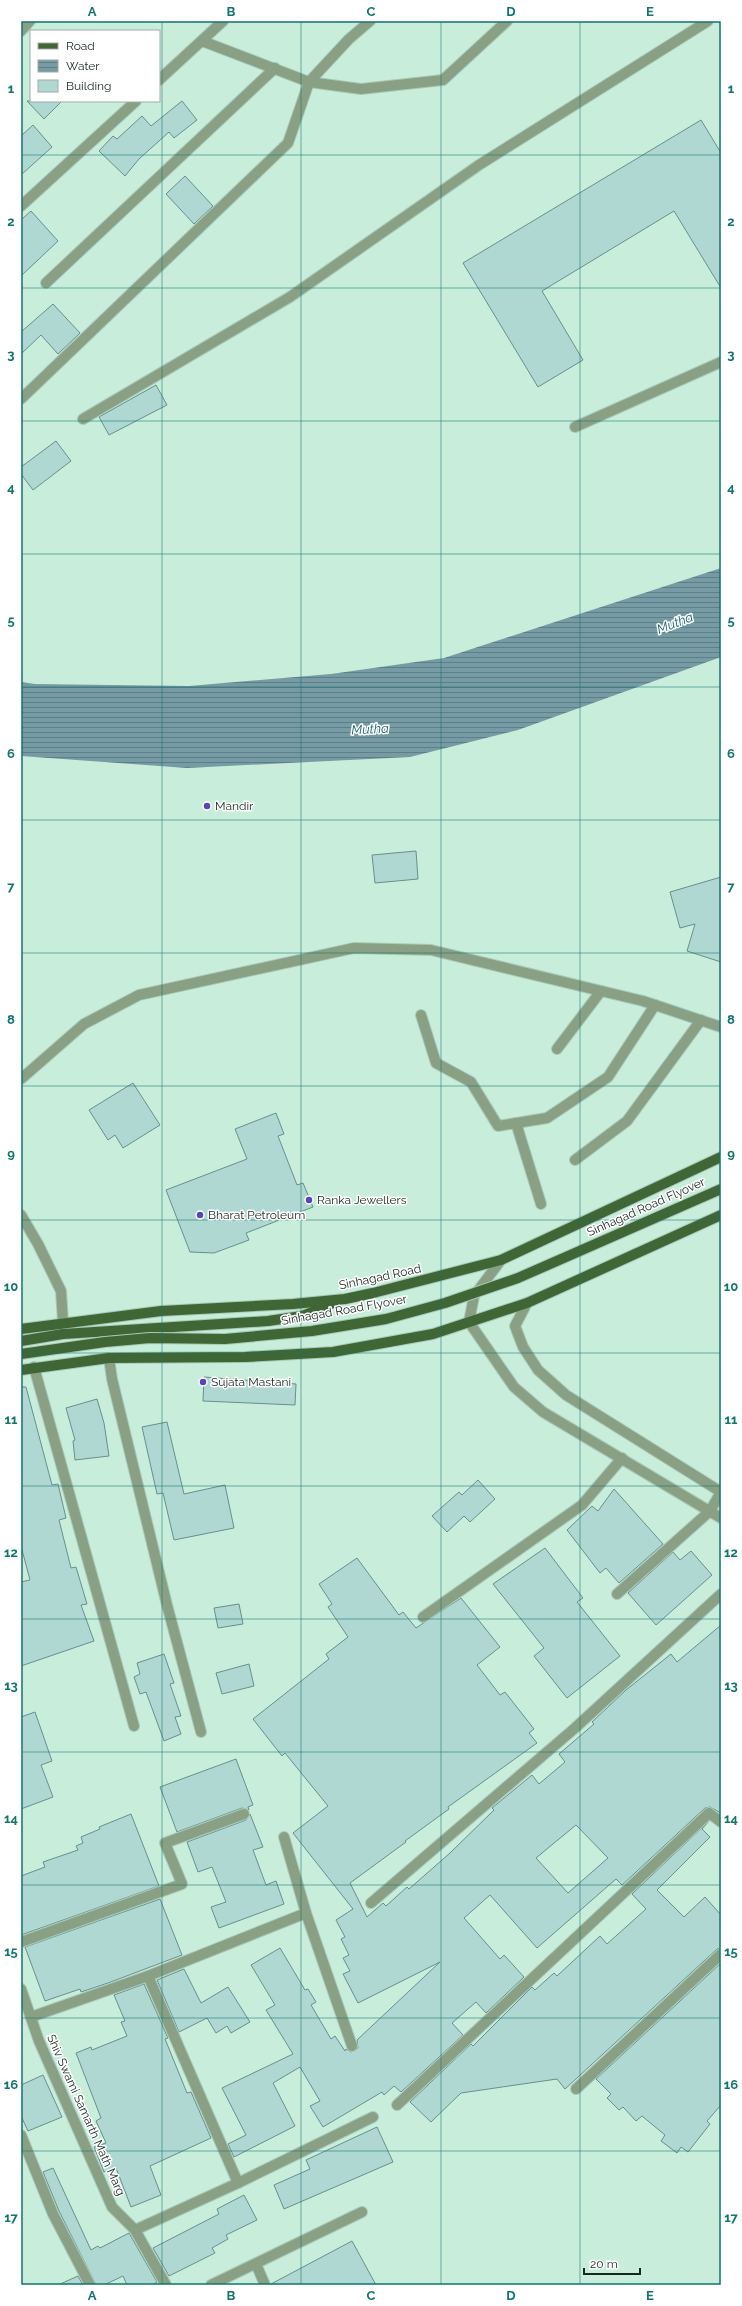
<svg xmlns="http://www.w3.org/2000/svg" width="742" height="2306" font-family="Raleway,sans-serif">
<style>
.water{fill:url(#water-rules)}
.building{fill:#afd8d3;stroke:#65908c;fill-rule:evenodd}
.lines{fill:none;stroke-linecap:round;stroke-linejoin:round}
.minor-casing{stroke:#a8cab9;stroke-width:12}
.major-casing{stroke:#a8cab9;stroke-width:12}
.minor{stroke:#8aa084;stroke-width:10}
.major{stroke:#406635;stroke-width:10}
.major-bridge-casing{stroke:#a8cab9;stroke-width:12;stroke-linecap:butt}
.major-bridge{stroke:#406635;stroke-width:10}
.grid{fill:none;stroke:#0f766e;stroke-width:1;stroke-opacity:0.55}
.poi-dot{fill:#5a44bd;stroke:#fff;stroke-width:1.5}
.labels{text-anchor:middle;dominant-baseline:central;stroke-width:3;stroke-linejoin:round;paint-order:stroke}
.poi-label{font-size:12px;fill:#192720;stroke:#fff;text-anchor:start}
.street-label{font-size:12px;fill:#192720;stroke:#fff}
.water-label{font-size:13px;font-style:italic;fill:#146270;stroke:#fff}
.neatline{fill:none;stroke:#0f766e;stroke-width:1.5}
.grid-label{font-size:13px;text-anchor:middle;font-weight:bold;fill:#0f766e}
</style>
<defs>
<pattern id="water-rules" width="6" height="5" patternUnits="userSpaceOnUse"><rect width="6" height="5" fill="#759ba4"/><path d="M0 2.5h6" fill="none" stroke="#5f7e85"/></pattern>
</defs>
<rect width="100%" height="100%" fill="#c8eedb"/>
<polygon class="water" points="721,568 721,657 518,730 410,757 187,768 21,756 21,682 35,684 189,686 331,674 444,658"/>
<g class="building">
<polygon points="27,101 62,101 44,119"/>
<polygon points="182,101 197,120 174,138 169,132 139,159 125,176 99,151 113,136 117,139 142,116 151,126"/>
<polygon points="701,120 721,153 721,288 674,211 542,291 583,360 538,387 463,263"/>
<polygon points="33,125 52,147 21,175 21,136"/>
<polygon points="185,176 213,206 194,224 166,194"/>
<polygon points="31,211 58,241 21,276 21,220"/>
<polygon points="53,304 80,333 58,354 41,335 21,354 21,332"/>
<polygon points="156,385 167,405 109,435 99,417"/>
<polygon points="56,441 71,461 33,490 21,474 21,467"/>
<polygon points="416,851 418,879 375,883 372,855"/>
<polygon points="721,877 721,962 687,951 695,924 680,928 670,892"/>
<polygon points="133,1083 160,1125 123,1148 115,1135 108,1140 89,1110"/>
<polygon points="276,1113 284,1134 278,1136 297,1185 303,1183 313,1207 246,1233 249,1240 214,1253 190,1252 166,1190 247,1159 235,1129"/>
<polygon points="204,1377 296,1384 295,1405 203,1401"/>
<polygon points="21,1387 26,1387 52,1485 58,1484 66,1518 59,1520 71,1568 76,1567 87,1604 81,1605 94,1641 21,1666 21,1582 30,1580 21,1546"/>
<polygon points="97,1399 104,1423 109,1456 75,1460 73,1441 75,1440 66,1408"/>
<polygon points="167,1422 184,1494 225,1485 234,1528 174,1540 163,1493 157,1494 142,1427"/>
<polygon points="478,1480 495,1499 470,1522 464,1516 447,1532 432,1516 459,1492 462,1495"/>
<polygon points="614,1489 663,1544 619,1583 606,1568 600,1573 567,1530 592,1506 598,1511"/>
<polygon points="545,1548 583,1598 577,1602 620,1656 567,1698 534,1656 544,1648 493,1584"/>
<polygon points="691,1551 712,1575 656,1625 628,1593 673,1552 680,1560"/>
<path d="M357,1558L399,1615L403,1612L416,1628L461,1598L500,1647L477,1665L500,1695L505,1692L534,1729L529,1733L537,1743L448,1807L449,1809L405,1841L406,1842L350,1883L367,1917L383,1903L386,1906L407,1887L409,1889L450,1853L494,1810L492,1808L532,1775L539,1784L565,1762L559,1754L594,1724L592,1722L626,1690L671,1654L677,1662L721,1625V1813L710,1807L705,1808L622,1885L616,1879L537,1948L490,1895L464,1918L500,1959L504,1955L524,1977L486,2013L476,2002L452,2023L463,2035L401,2092L394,2086L384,2095L382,2092L323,2127L310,2106L320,2101L300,2067L273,2083L295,2126L234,2157L228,2144L246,2135L222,2088L293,2054L266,2010L275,2005L251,1965L280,1948L305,1990L308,1989L316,2002L311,2005L331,2039L335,2036L345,2051L346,2049L351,2052L358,2048L357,2040L440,1962L358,2003L343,1974L350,1971L343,1958L349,1955L341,1939L345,1937L336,1920L353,1909L293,1833L328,1806L285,1753L282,1756L253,1719L329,1659L326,1654L348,1637L328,1607L332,1604L319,1584ZM576,1825L608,1858L568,1893L536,1858Z"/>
<polygon points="239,1604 243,1624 218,1628 214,1608"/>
<polygon points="164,1654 174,1683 170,1684 181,1716 175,1717 181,1734 164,1741 146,1692 140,1694 134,1677 140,1674 137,1663"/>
<polygon points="249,1664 254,1686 222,1694 216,1673"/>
<polygon points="35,1712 52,1761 41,1765 53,1797 21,1809 21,1717"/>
<polygon points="236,1759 253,1805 248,1807 249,1810 242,1808 177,1832 160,1787"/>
<polygon points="131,1814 159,1886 21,1935 21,1876 45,1867 43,1862 78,1850 76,1846 83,1843 81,1837 100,1829 99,1827"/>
<polygon points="250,1814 263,1847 253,1850 266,1885 276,1881 284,1904 219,1928 211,1907 226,1902 212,1867 198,1872 187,1842 246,1820"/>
<polygon points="709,1821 702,1829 710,1837 657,1890 684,1917 705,1897 721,1915 721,1948 717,1949 565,2089 557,2079 461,2093 431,2122 410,2102 471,2044 473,2046 532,1987 535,1990 554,1973 557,1976 600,1936 607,1944 646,1909 632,1894"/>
<polygon points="160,1899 182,1955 108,1983 81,1992 80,1989 45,2001 25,1947"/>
<polygon points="721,1963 721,2105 707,2121 710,2124 688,2152 681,2147 677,2153 661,2141 665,2135 642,2116 636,2121 623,2107 619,2110 607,2098 611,2094 596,2079"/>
<polygon points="184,1969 201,2003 228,1987 250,2022 231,2033 227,2026 216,2033 207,2018 179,2032 157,1980"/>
<polygon points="144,1984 168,2038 165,2039 187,2093 191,2092 211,2138 150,2166 161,2195 131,2207 116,2168 104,2172 94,2147 106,2143 96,2121 101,2118 76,2053 91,2047 92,2050 127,2036 121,2022 125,2021 114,1995"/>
<polygon points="43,2075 62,2117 28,2131 21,2116 21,2085"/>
<polygon points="377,2127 393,2162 284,2209 274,2185 310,2169 306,2160"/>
<polygon points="53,2168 91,2250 98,2246 100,2248 129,2233 157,2282 152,2285 127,2285 123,2276 104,2285 96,2285 59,2211 43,2172"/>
<polygon points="244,2195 257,2220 226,2235 228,2239 212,2248 215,2253 169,2276 153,2248 219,2214 217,2209"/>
<polygon points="352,2241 376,2285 271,2285 271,2284"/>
<polygon points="78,2276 83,2285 58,2285"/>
</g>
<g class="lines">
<g class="minor-casing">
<g id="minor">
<polyline points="21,31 30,21"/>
<polyline points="202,41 309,82 361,89 443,80 507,21"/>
<polyline points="159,80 223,21"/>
<polyline points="21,206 136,101"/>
<polyline points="46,283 275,68"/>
<polyline points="21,399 288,143 309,82 349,39 370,21"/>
<polyline points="83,419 290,297 479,165 708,21"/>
<polyline points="575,427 721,362"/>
<polyline points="421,1015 436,1063 471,1082 498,1126 547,1118 608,1077 655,1005"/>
<polyline points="557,1049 601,991"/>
<polyline points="21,1079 84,1024 139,995 354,948 431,950 643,1001 721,1027"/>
<polyline points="516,1123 541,1204"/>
<polyline points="575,1160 627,1121 701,1020"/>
<polyline points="21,1215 38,1244 61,1291 63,1322"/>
<polyline points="501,1260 474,1296 469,1322 514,1387 543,1412 721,1518"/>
<polyline points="527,1303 515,1326 523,1347 538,1370 566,1395 721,1492"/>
<polyline points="109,1358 112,1379 167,1605 201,1732"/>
<polyline points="34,1367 134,1726"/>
<polyline points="617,1594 710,1511 721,1492"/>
<polyline points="423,1617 582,1505 622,1458"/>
<polyline points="284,1837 306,1913 352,2046"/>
<polyline points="371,1903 575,1728 721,1594"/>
<polyline points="21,1942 182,1884 165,1843 244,1814"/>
<polyline points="148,1976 238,2183"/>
<polyline points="21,1989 39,2041 112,2207 135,2230 166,2285"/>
<polyline points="31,2017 148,1976 306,1913"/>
<polyline points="576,2089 721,1954"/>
<polyline points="397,2105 709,1813 721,1822"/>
<polyline points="21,2135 53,2214 90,2285"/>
<polyline points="135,2230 238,2183 373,2117"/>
<polyline points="256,2264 265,2285"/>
<polyline points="211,2285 362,2212"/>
</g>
</g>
<g class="major-casing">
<g id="major">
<polyline points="21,1329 161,1311 293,1304 345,1299 373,1293 501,1260 721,1157"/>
<polyline points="21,1341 63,1334 268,1321 302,1316 333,1303"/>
<polyline points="21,1370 109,1358 245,1357 333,1352 433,1334 527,1303 721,1215"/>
</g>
</g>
<use href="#minor" class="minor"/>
<use href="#major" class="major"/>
<g class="major-bridge-casing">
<polyline id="major-bridge" points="21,1354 105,1342 150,1338 225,1339 312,1331 386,1319 445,1303 518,1278 721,1189"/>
</g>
<use href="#major-bridge" class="major-bridge"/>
</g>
<path class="grid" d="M162,21V2285M301,21V2285M441,21V2285M580,21V2285M21,155H721M21,288H721M21,421H721M21,554H721M21,687H721M21,820H721M21,953H721M21,1086H721M21,1220H721M21,1353H721M21,1486H721M21,1619H721M21,1752H721M21,1885H721M21,2018H721M21,2151H721"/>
<g class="poi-dot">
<circle cx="207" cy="806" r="4"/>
<circle cx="309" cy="1200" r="4"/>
<circle cx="200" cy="1215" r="4"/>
<circle cx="203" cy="1382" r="4"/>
</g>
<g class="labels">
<g class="poi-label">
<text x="215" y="806">Mandir</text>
<text x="317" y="1200">Ranka Jewellers</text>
<text x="208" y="1215">Bharat Petroleum</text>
<text x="211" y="1382">Sujata Mastani</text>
</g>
<g class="street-label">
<text transform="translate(646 1207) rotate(-24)">Sinhagad Road Flyover</text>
<text transform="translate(380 1277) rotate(-12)">Sinhagad Road</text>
<text transform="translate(344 1310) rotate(-10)">Sinhagad Road Flyover</text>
<text transform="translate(86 2115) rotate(66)">Shiv Swami Samarth Math Marg</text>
</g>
<g class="water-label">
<text transform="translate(675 623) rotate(-21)">Mutha</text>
<text transform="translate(370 729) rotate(-3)">Mutha</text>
</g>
</g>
<rect width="742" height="2306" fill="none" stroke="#ffffff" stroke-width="44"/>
<rect x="30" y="30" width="130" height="72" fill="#ffffff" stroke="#a3a9a6"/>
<rect x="38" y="43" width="20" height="6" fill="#406635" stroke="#a3a9a6"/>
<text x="66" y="50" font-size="12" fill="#192720">Road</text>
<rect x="38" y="60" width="20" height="12" fill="url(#water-rules)" stroke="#a3a9a6"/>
<text x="66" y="70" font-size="12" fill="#192720">Water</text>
<rect x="38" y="80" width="20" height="12" fill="#afd8d3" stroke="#a3a9a6"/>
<text x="66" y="90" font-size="12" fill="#192720">Building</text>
<path d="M584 2268v6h56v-6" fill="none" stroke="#192720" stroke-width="2"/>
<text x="590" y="2268" font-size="12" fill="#192720" stroke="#ffffff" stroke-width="3" paint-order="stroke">20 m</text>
<rect x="22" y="22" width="698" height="2262" class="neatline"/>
<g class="grid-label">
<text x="92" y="16">A</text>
<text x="231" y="16">B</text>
<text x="371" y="16">C</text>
<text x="511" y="16">D</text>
<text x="650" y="16">E</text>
<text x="11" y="93">1</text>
<text x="731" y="93">1</text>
<text x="11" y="226">2</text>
<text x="731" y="226">2</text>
<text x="11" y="359">3</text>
<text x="731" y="359">3</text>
<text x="11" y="492">4</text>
<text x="731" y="492">4</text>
<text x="11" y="625">5</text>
<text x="731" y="625">5</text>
<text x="11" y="758">6</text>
<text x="731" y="758">6</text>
<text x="11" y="891">7</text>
<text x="731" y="891">7</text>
<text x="11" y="1024">8</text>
<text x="731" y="1024">8</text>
<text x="11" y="1158">9</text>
<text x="731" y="1158">9</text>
<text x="11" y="1291">10</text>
<text x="731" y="1291">10</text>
<text x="11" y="1424">11</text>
<text x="731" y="1424">11</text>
<text x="11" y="1557">12</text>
<text x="731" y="1557">12</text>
<text x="11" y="1690">13</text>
<text x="731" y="1690">13</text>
<text x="11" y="1823">14</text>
<text x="731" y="1823">14</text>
<text x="11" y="1956">15</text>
<text x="731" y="1956">15</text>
<text x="11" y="2089">16</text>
<text x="731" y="2089">16</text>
<text x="11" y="2222">17</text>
<text x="731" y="2222">17</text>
<text x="92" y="2300">A</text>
<text x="231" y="2300">B</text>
<text x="371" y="2300">C</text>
<text x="511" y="2300">D</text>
<text x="650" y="2300">E</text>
</g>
</svg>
